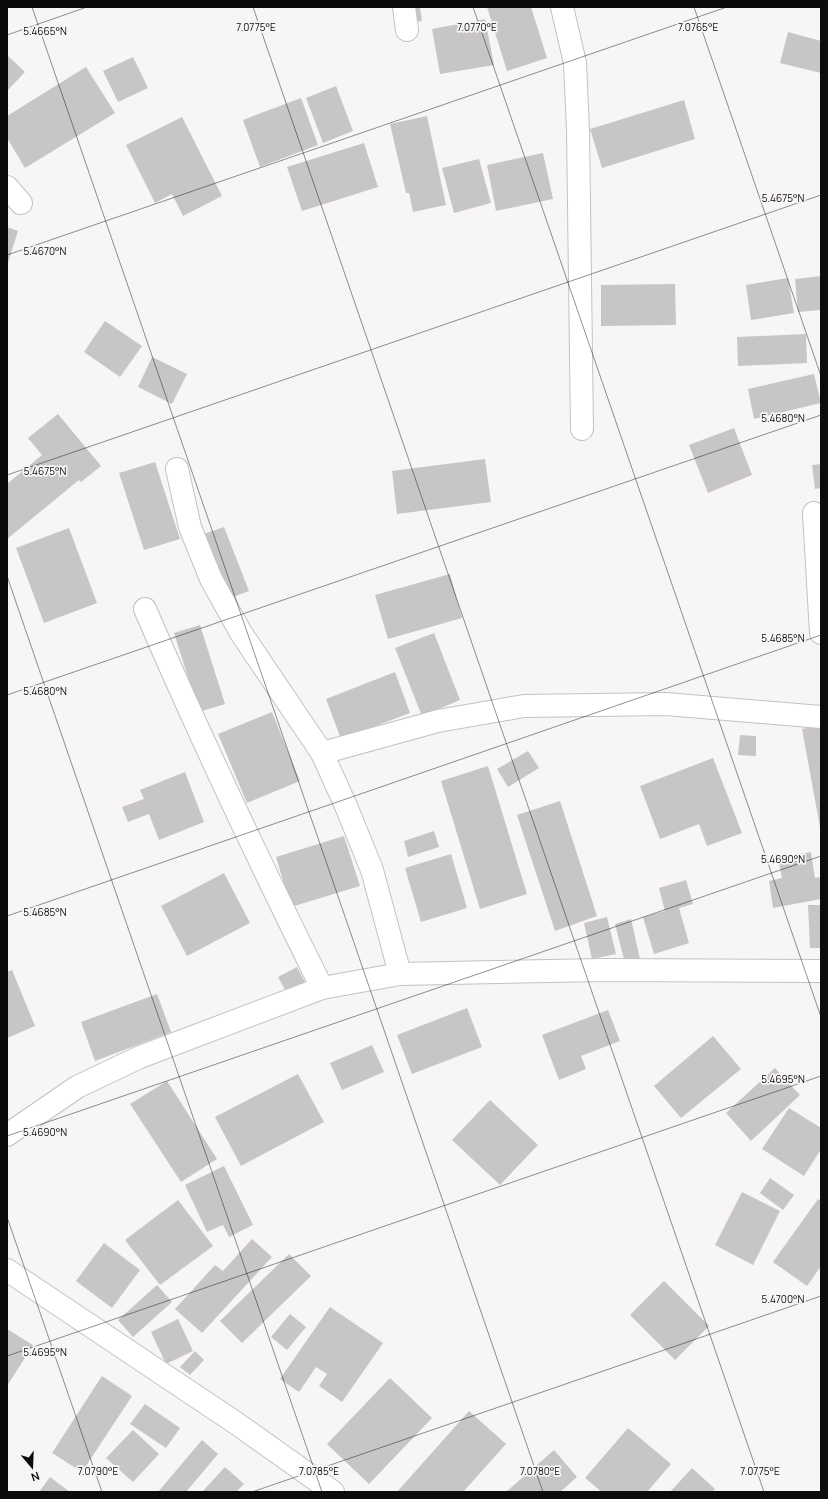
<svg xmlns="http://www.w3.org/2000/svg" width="828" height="1499" font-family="Manrope,sans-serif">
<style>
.building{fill:#c8c5c7}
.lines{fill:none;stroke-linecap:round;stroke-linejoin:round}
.street-casing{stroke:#c4c1c4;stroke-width:24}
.secondary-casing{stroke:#c4c1c4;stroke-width:24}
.street{stroke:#fff;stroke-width:22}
.secondary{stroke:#fff;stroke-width:22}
.ticks{fill:none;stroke:#0c0b0c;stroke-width:1;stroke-opacity:0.45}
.ticks-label{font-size:10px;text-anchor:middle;fill:#0c0b0c;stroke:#f8f5f8;stroke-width:3.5;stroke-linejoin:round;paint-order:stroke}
</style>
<rect width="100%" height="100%" fill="#f8f5f8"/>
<g class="building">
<polygon points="404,7 420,7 422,21 406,23"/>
<polygon points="487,7 531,7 547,58 507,71"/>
<polygon points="485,19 494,65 440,74 432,29"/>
<polygon points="788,32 821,41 821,73 780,63"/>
<polygon points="7,55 25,72 7,91"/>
<polygon points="133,57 148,88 118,102 103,71"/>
<polygon points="86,67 115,113 25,168 7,138 7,116"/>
<polygon points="336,86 353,131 323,143 306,98"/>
<polygon points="301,98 318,145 260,167 243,120"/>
<polygon points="684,100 695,139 602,168 590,129"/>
<polygon points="427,116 446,205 413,212 409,193 406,193 390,124"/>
<polygon points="182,117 222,196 183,216 172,194 155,203 126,145"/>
<polygon points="364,143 378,187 302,211 287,167"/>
<polygon points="543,153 553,199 496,211 487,165"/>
<polygon points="479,159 491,203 454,213 442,168"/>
<polygon points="7,227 18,231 7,266"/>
<polygon points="821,276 821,310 798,312 795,279"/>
<polygon points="788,278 794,313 751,320 746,285"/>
<polygon points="675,284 676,325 601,326 601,285"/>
<polygon points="105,321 142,346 120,377 84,352"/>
<polygon points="806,334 807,363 738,366 737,337"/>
<polygon points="152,357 187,374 172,404 138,387"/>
<polygon points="814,374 821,403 754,419 748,389"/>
<polygon points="58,414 101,466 81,482 79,480 7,539 7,484 42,455 28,438"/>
<polygon points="734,428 752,475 708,493 689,445"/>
<polygon points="485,459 491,502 397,514 392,471"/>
<polygon points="155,462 180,539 144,550 119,473"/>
<polygon points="821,464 821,488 815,489 812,465"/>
<polygon points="224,527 249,591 228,599 204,534"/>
<polygon points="69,528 97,603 44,623 16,548"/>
<polygon points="450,574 462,618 388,639 375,595"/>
<polygon points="200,625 225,704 199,712 174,633"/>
<polygon points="434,633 460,700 422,716 395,648"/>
<polygon points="395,672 410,713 341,739 326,699"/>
<polygon points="272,712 300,781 247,803 218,734"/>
<polygon points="821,725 821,827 820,827 802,729"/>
<polygon points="740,735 756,736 756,756 738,755"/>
<polygon points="528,751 539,768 508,787 497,769"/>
<polygon points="713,758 742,833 707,846 699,824 660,839 640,786"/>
<polygon points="488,766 527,894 480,909 441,781"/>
<polygon points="185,772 204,822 159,840 149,814 128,822 122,807 144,799 140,790"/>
<polygon points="560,801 597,916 555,931 517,815"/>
<polygon points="434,831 439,847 408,857 404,841"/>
<polygon points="344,836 360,886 291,907 276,857"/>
<polygon points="811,852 815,878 821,877 821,899 773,908 769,881 782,878 778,858"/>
<polygon points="451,854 467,908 421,922 405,868"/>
<polygon points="224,873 250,923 187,956 161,906"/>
<polygon points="686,880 693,904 679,908 689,943 654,954 643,917 665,911 659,888"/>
<polygon points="808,905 821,905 821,948 810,948"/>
<polygon points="607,917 616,954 592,959 584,923"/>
<polygon points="631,919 640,959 625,963 615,924"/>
<polygon points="297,967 307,986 288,995 278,977"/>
<polygon points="12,970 35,1026 7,1038 7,972"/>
<polygon points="157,994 171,1032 95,1061 81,1022"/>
<polygon points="467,1008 482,1047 412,1074 397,1035"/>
<polygon points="608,1010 620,1041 581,1056 586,1069 559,1080 542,1035"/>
<polygon points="713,1036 741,1069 681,1118 654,1086"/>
<polygon points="372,1045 384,1072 342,1090 330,1063"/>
<polygon points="775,1068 800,1095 751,1141 726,1113"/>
<polygon points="298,1074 324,1122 241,1166 215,1117"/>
<polygon points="167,1081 217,1159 181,1182 130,1104"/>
<polygon points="490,1100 538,1145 500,1185 452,1140"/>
<polygon points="789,1108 821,1128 821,1149 804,1176 762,1149"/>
<polygon points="224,1166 253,1225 229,1237 223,1225 207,1232 185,1185"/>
<polygon points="770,1178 794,1195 783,1210 760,1193"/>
<polygon points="742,1192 780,1211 753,1265 715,1245"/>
<polygon points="818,1199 821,1201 821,1266 807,1286 773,1262"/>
<polygon points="178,1200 213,1246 160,1285 125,1240"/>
<polygon points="252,1239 272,1257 202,1333 175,1309 215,1265 223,1271"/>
<polygon points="104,1243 140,1270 112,1308 76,1281"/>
<polygon points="289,1254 311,1276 242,1343 220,1321"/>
<polygon points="664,1281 709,1326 675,1360 630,1315"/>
<polygon points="157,1285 172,1302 133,1337 118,1320"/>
<polygon points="330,1307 383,1343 342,1402 319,1386 327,1374 316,1367 299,1392 280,1379"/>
<polygon points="290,1314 306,1327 287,1350 271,1337"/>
<polygon points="178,1319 193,1351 166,1364 151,1332"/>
<polygon points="7,1329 33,1345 7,1386"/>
<polygon points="195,1351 204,1360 190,1375 180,1367"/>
<polygon points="102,1376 132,1396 82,1472 52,1453"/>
<polygon points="390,1378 432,1418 369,1484 327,1444"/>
<polygon points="145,1404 180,1428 166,1448 130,1424"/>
<polygon points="469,1411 506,1444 463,1492 397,1492"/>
<polygon points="628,1428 671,1464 647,1492 602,1492 585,1478"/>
<polygon points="133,1430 159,1454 133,1482 106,1458"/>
<polygon points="202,1440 218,1454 186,1492 158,1492"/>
<polygon points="554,1450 577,1477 560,1492 506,1492"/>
<polygon points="225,1467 244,1484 236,1492 202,1492"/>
<polygon points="692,1468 715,1489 712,1492 670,1492"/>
<polygon points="50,1477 70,1492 39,1492"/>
</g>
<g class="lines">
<g class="street-casing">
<g id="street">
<polyline points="404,7 407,30"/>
<polyline points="562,7 575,63 578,130 582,429"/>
<polyline points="7,187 21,203"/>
<polyline points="177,469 190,527 211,579 241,633 322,753 346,806 372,870 400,974"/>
<polyline points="814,513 821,633"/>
<path d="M145,609C200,737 260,863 322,988"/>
<polyline points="322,753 438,721 524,706 666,704 821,717"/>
<polyline points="7,1135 77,1087 140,1057 322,988 400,974 603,970 821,971"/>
</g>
</g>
<g class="secondary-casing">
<polyline id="secondary" points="7,1270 236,1423 333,1492"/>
</g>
<use href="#street" class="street"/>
<use href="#secondary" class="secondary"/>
</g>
<path class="ticks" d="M32,7L543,1492M253,7L764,1492M473,7L821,1017M694,7L821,376M7,35L87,7M7,255L727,7M7,475L821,195M7,576L322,1492M7,695L821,415M7,916L821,635M7,1136L821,856M7,1217L102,1492M7,1356L821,1076M252,1492L821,1296"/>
<g class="ticks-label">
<text x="256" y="31">7.0775°E</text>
<text x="477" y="31">7.0770°E</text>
<text x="698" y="31">7.0765°E</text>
<text x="45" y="35">5.4665°N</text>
<text x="783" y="202">5.4675°N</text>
<text x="45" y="255">5.4670°N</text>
<text x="783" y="422">5.4680°N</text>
<text x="45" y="475">5.4675°N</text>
<text x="783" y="642">5.4685°N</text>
<text x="45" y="695">5.4680°N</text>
<text x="783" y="863">5.4690°N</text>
<text x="45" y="916">5.4685°N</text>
<text x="783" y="1083">5.4695°N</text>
<text x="45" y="1136">5.4690°N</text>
<text x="783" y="1303">5.4700°N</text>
<text x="45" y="1356">5.4695°N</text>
<text x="98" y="1475">7.0790°E</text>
<text x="319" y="1475">7.0785°E</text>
<text x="540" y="1475">7.0780°E</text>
<text x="760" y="1475">7.0775°E</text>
</g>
<rect width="828" height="1499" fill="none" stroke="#0c0b0c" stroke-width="16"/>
<g transform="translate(32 1467) rotate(161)" stroke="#f8f5f8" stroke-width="3" paint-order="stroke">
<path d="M0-3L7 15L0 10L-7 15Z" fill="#0c0b0c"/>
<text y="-6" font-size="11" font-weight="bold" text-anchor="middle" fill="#0c0b0c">N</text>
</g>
</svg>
